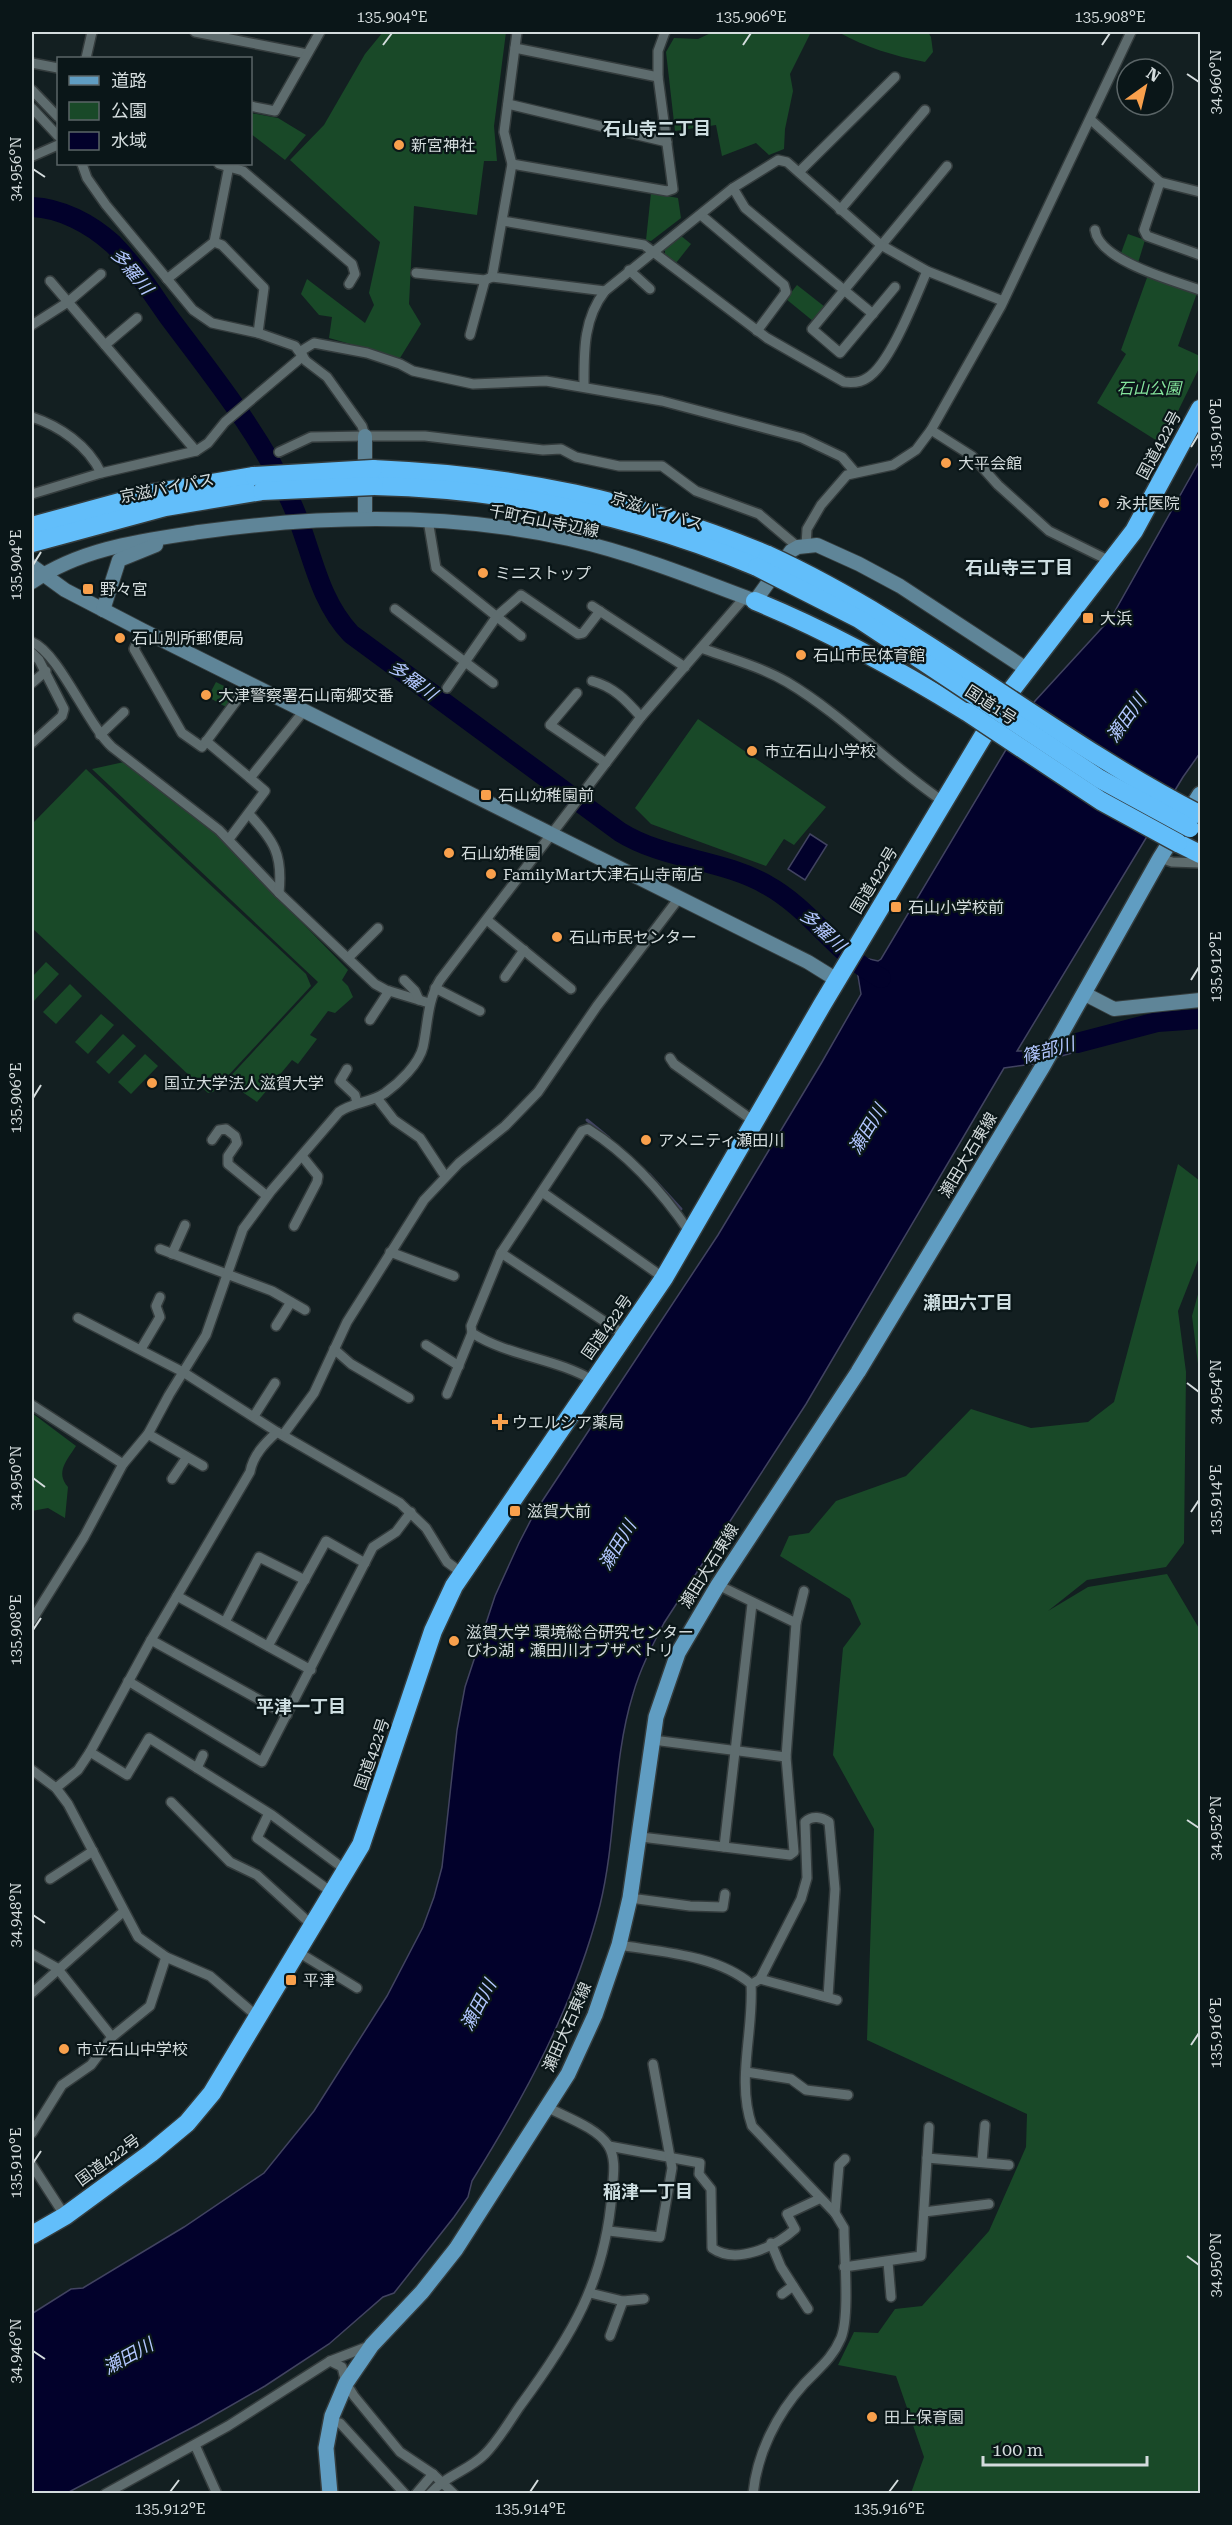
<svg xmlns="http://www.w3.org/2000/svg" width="1232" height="2525" font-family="'Roboto Serif','Noto Sans JP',serif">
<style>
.green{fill:#194928}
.water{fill:#02012b;stroke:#414360;stroke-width:1.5}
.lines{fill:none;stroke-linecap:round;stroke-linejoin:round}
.stream{stroke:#414360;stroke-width:3}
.river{stroke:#02012b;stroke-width:20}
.street-casing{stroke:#343c3d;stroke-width:12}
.secondary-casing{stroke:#343c3d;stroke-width:16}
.primary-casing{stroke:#343c3d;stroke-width:18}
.highway-casing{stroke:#343c3d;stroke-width:21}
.street{stroke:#5e6c6e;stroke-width:9}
.secondary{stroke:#5f8598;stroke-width:14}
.primary{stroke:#609dc2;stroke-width:15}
.highway{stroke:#62befa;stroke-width:18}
.highway-bridge-casing{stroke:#343c3d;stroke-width:21;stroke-linecap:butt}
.highway-bridge{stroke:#62befa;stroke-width:18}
.ticks{fill:none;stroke:#d4dcdd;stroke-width:2}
.poi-dot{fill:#f9a04c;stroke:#0a1618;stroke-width:2}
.labels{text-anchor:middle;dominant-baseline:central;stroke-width:4.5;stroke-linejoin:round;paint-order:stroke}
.poi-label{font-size:16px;fill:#d4dcdd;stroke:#0a1618;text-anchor:start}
.park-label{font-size:16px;font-style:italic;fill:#85e59d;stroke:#0a1618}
.street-label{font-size:16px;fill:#d4dcdd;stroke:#0a1618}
.neighbourhood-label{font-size:18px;font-weight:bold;fill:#cedee1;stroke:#0a1618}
.water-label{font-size:18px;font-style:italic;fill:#b3c7ff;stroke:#0a1618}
.neatline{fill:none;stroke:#d4dcdd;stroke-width:2}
.ticks-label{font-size:15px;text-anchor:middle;fill:#d4dcdd}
</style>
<rect width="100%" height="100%" fill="#131f21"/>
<g class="green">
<polygon points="383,32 506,32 494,126 497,161 484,161 477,215 414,206 409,304 421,324 400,358 329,338 332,317 319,315 301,294 307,279 365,323 374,305 369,293 380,242 290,160 324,125 365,54"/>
<polygon points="713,32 811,32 790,74 793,91 785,129 784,149 769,155 756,143 722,156 716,125 675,131 666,52 674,38 698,39"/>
<path d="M838,32H928L931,37L933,52L925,62C894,56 865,47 838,32Z"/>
<polygon points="251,113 278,118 306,135 285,160 251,134"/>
<polygon points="651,193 678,198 681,218 651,241 646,240"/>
<polygon points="1128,234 1145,240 1138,263 1121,253"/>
<polygon points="680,235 691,244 676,263 665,254 665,248"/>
<polygon points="1148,275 1197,293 1178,346 1200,356 1200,366 1162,444 1097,403 1126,354 1121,350"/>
<polygon points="797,285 825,307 813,321 786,299"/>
<polygon points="216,682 234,691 226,707 208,697"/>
<polygon points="698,719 826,807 794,845 784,839 766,866 651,824 635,808"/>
<polygon points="124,762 214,832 348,970 342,980 348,986 353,997 335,1013 328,1011 310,1035 317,1039 298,1064 292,1060 257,1102 226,1081 318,982 92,769"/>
<polygon points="86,769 306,974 311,986 213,1092 208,1093 32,928 32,824"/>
<polygon points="46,962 59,974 33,1002 32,977"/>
<polygon points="70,984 82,996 56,1024 43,1012"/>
<polygon points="101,1014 114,1025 88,1054 75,1042"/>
<polygon points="123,1034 136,1046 109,1074 96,1062"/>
<polygon points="145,1054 158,1066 131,1094 118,1082"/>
<polygon points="1178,1164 1200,1181 1200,1255 1178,1311 1186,1372 1184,1543 1166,1567 1087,1580 1048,1611 1088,1587 1167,1574 1200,1630 1200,2493 911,2493 924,2457 896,2376 838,2365 854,2332 878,2333 895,2309 922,2306 989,2231 1026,2147 1027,2114 867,2040 874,1829 833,1755 843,1648 861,1624 850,1599 780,1556 789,1536 809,1533 836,1501 906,1476 971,1409 1031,1428 1088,1422 1114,1402"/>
<polygon points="1200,1287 1200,1380 1192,1316"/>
<path d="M32,1413L76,1446C67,1460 55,1472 68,1487L65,1518L48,1508L32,1511Z"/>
</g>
<g class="water">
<path d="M1200,460V753L1183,777L1017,1051H1028L1101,1030L1104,1044L1033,1064L1004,1068L806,1404L664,1623C652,1646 640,1669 633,1694C612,1762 617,1836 600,1905C574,2006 526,2094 472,2181L468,2197L454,2217L394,2293L383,2297L329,2344L265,2386L197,2425L67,2493L32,2494L33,2313L71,2289L83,2288L184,2227L264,2173L314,2111L387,1996L423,1927L434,1897L442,1867L457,1730L465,1687L495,1596L519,1543L535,1512L718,1235L822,1062L861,994L857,970L865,958L878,961L881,959L1035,701L1111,618Z"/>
<polygon points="810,834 827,845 805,880 788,869"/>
</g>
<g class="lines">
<g class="stream">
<polyline points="587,1120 609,1138"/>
<polyline points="649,1174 681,1209"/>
</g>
<g class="river">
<path d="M32,207C61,208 91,224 113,244C134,265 151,292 168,316C212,375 261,435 291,502C312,547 316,597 351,634L620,832C665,860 722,859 767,885C811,909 838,956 881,978"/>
<polyline points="1077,1043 1157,1022 1200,1019"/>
</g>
<g class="street-casing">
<g id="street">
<polyline points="195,32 307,54"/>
<polyline points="517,32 504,132 512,164 492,277 605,291"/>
<polyline points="515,48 658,77"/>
<polyline points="86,58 92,32"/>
<polyline points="32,63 58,68"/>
<polyline points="32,90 58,117"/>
<polyline points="508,104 667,142"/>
<polyline points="250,106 275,111 320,32"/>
<polyline points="32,108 58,136"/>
<polyline points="1091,120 1160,182 1200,192"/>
<polyline points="33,156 58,145"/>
<polyline points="82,164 87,178 106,205 193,310 212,323 258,333 295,346 306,361 327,377 362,426 365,436"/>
<polyline points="219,164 243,171 352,264 355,274 349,284"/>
<polyline points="512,164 667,191 673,189 658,77 658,51 665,32"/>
<polyline points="799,172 895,77"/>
<polyline points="1160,182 1144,230 1147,236 1200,255"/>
<polyline points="733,188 745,208 873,314"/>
<polyline points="840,210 925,110"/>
<polyline points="701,215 784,285 786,292 757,331"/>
<path d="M503,221L644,245L767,338L844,382C852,383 860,383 867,378C890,365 916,296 927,271"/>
<path d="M1095,230C1099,261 1175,281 1200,290"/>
<polyline points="214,242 222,245 264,288 258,333"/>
<polyline points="629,270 650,289"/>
<polyline points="416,273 485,280 492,277"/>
<polyline points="167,279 214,242 229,166"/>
<polyline points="50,281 196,451"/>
<polyline points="895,287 840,353 812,329 947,166"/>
<polyline points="32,325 68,302 101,274"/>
<polyline points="470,335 485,280"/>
<polyline points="105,345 137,318"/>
<polyline points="301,351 314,343 367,353 400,364 413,371 473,384 546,381 662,401 802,438 842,457 854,471"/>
<path d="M584,386C584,352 583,319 605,291L733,188L778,160L787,162L881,245L927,271L1003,301"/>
<path d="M32,417C59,426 88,445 101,473"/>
<polyline points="931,430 972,456 998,485 1049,531 1112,562"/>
<polyline points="279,452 311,437 365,436 425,436 543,450 561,449 576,457 619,466 662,466 696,491 759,514 798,547"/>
<polyline points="32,494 101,473 196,451 208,443 225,422 303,356"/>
<polyline points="428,520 436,568 521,636"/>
<polyline points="806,545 807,529 821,505 847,475 893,465 916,450 931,430 1001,306 1131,32"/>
<polyline points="592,606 685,667"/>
<polyline points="395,609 493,683"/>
<polyline points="142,630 134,649 182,733 202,747 249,684"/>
<path d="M32,642C59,653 87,724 112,747L219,830L279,893L375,984L386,990L429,1003"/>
<path d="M701,648C729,658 761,667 787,682C844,716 889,765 944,802"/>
<polyline points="32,653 39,660 64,709 62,716 32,743"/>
<path d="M592,681C614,687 626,700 641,717"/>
<polyline points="32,683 46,671"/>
<polyline points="447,688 497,616 521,595 578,634 583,633 600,611"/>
<polyline points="577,693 550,725 606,763"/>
<polyline points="100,735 124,712"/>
<polyline points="206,741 250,778 303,712"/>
<path d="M249,814C274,842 283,853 279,893"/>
<polyline points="229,839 265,791 250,778"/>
<polyline points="1160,858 1172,862 1200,863"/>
<polyline points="487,920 571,989"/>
<polyline points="348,958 378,928"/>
<polyline points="505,977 524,950"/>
<polyline points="404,980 415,991 419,1000"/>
<polyline points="435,988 480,1011"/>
<polyline points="370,1020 389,991"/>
<polyline points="670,1058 674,1064 755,1122"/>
<polyline points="347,1069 340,1081 355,1095 357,1103"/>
<polyline points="377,1098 394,1120 420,1138 445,1176"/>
<polyline points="212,1140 219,1130 226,1129 235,1136 237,1143 228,1156 228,1164 267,1196"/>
<polyline points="542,1192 664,1278"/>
<polyline points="294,1226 317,1182 318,1176 302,1156"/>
<polyline points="160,1249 272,1291 305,1310"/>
<polyline points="390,1252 454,1276"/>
<polyline points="501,1253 625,1335"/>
<polyline points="172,1254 185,1225"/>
<polyline points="78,1318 183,1372 277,1432 400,1503 426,1528 447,1562 462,1573"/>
<polyline points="276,1326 291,1302"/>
<polyline points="426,1345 459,1366"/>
<polyline points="141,1349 160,1317 156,1306 160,1297"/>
<polyline points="334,1349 351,1364 409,1398"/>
<path d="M594,1381C556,1358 510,1357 472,1333L471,1326L501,1253L582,1131L588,1129C631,1156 663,1193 691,1234"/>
<polyline points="447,1394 472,1333"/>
<polyline points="32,1405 123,1464"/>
<polyline points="254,1416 275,1383"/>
<polyline points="148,1434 203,1466"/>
<polyline points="283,1435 314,1393 347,1322 424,1200 459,1163 505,1126 538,1092 597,1006 679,898"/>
<polyline points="172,1479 187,1457"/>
<polyline points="177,1596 311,1670"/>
<path d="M32,1620L84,1537L123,1464L148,1434L169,1395L206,1335L243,1229L271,1191L339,1112C353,1102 370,1103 385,1093C399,1083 419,1064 423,1047C428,1024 427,1001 440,980L641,717L745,597"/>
<polyline points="225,1622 259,1557 305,1580"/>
<polyline points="796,1623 804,1591"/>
<polyline points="151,1640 287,1715"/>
<polyline points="268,1646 326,1541 365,1563"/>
<polyline points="128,1681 262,1762 373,1547 396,1532 411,1512"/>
<polyline points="653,1740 786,1757"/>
<polyline points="90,1752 127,1775 149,1738 272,1815 347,1871"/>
<polyline points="197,1768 203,1755"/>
<polyline points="32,1770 56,1788 68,1804 138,1937 166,1957 210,1976 259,2018"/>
<path d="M56,1788L78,1770L90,1752L151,1640L250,1472C253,1455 265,1443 277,1432"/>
<polyline points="171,1802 230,1862 257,1875 314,1927"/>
<polyline points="268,1815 257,1838 334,1894"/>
<polyline points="641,1837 790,1855 794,1852 786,1757 796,1623 718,1585"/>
<polyline points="724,1847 752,1604"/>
<polyline points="50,1879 93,1851"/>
<polyline points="630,1898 690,1906 723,1907 725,1894"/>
<path d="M619,1945C661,1952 717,1955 751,1984C754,2031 736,2080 752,2126L835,2213L844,2228C844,2254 850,2316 841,2338C832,2359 819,2368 804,2384C777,2414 757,2453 753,2494"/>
<polyline points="298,1952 357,1988"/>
<polyline points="32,1954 57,1968 112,2037 91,2065 62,2085 32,2133"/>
<path d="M760,1979L801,1899L807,1878L805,1822C812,1815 822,1817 829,1822L835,1889L828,1997"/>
<polyline points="755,1982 760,1979 837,2000"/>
<polyline points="32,1993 123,1912"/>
<polyline points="112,2037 150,2006 166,1957"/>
<polyline points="746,2072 791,2079 806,2090 848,2095"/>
<path d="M609,2146L700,2163L699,2174L711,2189L712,2248C736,2265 775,2247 795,2229L787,2214L819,2199"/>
<polyline points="927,2158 1009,2165"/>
<polyline points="982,2162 985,2125"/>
<polyline points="32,2165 65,2216"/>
<polyline points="924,2212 989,2204"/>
<polyline points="835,2213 839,2165 845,2159"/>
<polyline points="609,2231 660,2237 672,2168 653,2064"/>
<polyline points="771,2243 781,2267 808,2309"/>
<polyline points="888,2262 891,2297"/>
<polyline points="844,2267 921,2256 929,2127"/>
<polyline points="590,2293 623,2301 644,2299"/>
<polyline points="782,2294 793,2286"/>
<polyline points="610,2336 623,2301"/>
<polyline points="330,2361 342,2367 346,2383 354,2396 400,2452 433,2474 454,2494"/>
<polyline points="340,2423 405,2494"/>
<polyline points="195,2445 217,2494"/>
<polyline points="105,2494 228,2426 330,2361 369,2346"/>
<polyline points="416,2494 433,2474"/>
<path d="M430,2494C446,2475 468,2471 485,2454C498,2441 509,2422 520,2406C571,2337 605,2282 612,2193C613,2177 617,2159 608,2145C596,2127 565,2117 547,2107"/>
</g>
</g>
<g class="secondary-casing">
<g id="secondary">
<polyline points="365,518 365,436"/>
<polyline points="32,566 65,590 142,630 808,962 837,980"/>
<path d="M32,582C82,548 140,541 199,532C322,515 448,512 569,539C632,553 695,578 755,601L791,551L798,547L817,545L859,564L900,586L1028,670"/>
<polyline points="103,610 119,560 156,545"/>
<polyline points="1085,994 1114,1009 1200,1000"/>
</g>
</g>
<g class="primary-casing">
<polyline id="primary" points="330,2494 326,2448 332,2416 346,2383 372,2345 422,2292 456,2249 568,2074 595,2015 619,1945 630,1898 656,1717 678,1653 718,1585 858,1372 1043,1066 1160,858 1200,794"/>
</g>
<g class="highway-casing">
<g id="highway">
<path d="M373,469C516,475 636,500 768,555"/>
<path d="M374,486C507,489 634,515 757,567"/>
<polyline points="32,526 153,493 254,476"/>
<polyline points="32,543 165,507 262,491"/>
<path d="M755,601C829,631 899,670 967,712"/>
<polyline points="1178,843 1200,854"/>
<polyline points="32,2235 65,2216 151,2153 187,2123 212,2093 361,1845 433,1631 454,1586 664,1278 822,1005 982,738 1013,688 1134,531 1200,409"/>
</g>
</g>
<use href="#street" class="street"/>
<use href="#secondary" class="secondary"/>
<use href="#primary" class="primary"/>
<use href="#highway" class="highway"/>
<g class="highway-bridge-casing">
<g id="highway-bridge">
<polyline points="254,476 373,469"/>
<polyline points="262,491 374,486"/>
<path d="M768,555C921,625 1049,737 1199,814"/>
<polyline points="757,567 859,619 1100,779 1190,828"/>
<polyline points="967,712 1101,801 1178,843"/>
</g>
</g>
<use href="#highway-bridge" class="highway-bridge"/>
</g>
<path class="ticks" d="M383,45L392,33M743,45L751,33M1102,45L1110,33M1187,74L1199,82M33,169L45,177M1191,447L1199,434M33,565L41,552M1191,980L1199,967M33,1098L41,1085M1187,1383L1199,1392M33,1478L45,1487M1191,1512L1199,1500M33,1630L41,1618M1187,1820L1199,1828M33,1915L45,1923M1191,2045L1199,2033M33,2163L41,2151M1187,2256L1199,2265M33,2351L45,2359M170,2492L179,2480M530,2492L538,2480M889,2492L898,2480"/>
<g class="poi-dot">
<circle cx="399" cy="145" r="6"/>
<circle cx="946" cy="463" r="6"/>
<circle cx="1104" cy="503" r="6"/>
<circle cx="483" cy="573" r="6"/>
<rect x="82" y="583" width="12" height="12" rx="3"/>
<rect x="1082" y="612" width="12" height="12" rx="3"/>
<circle cx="120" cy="638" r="6"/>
<circle cx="801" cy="655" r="6"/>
<circle cx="206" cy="695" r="6"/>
<circle cx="752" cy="751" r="6"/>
<rect x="480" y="789" width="12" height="12" rx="3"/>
<circle cx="449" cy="853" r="6"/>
<circle cx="491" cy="874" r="6"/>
<rect x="890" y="901" width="12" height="12" rx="3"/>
<circle cx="557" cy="937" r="6"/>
<circle cx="152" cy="1083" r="6"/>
<circle cx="646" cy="1140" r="6"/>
<path d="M497 1413h6v6h6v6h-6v6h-6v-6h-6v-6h6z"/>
<rect x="509" y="1505" width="12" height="12" rx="3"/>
<circle cx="454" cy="1641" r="6"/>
<rect x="285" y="1974" width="12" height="12" rx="3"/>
<circle cx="64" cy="2049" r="6"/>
<circle cx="872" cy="2417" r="6"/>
</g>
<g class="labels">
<g class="poi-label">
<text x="411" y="145">新宮神社</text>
<text x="958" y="463">大平会館</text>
<text x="1116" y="503">永井医院</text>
<text x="495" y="573">ミニストップ</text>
<text x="100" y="589">野々宮</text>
<text x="1100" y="618">大浜</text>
<text x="132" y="638">石山別所郵便局</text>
<text x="813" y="655">石山市民体育館</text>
<text x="218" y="695">大津警察署石山南郷交番</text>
<text x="764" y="751">市立石山小学校</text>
<text x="498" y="795">石山幼稚園前</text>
<text x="461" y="853">石山幼稚園</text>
<text x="503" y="874">FamilyMart大津石山寺南店</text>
<text x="908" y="907">石山小学校前</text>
<text x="569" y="937">石山市民センター</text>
<text x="164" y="1083">国立大学法人滋賀大学</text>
<text x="658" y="1140">アメニティ瀬田川</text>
<text x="512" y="1422">ウエルシア薬局</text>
<text x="527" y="1511">滋賀大前</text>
<text x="466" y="1632">滋賀大学 環境総合研究センター<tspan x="466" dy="18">びわ湖・瀬田川オブザベトリ</tspan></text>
<text x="303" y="1980">平津</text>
<text x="76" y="2049">市立石山中学校</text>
<text x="884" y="2417">田上保育園</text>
</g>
<g class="park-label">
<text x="1149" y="388">石山公園</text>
</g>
<g class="street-label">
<text transform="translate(1159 445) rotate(-62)">国道422号</text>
<text transform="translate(167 488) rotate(-11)">京滋バイパス</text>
<text transform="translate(657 511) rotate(17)">京滋バイパス</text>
<text transform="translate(544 521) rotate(11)">千町石山寺辺線</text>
<text transform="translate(991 705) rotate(33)">国道1号</text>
<text transform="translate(874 880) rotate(-59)">国道422号</text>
<text transform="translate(968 1155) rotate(-59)">瀬田大石東線</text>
<text transform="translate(607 1327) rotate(-55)">国道422号</text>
<text transform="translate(709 1566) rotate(-58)">瀬田大石東線</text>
<text transform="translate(372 1754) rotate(-71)">国道422号</text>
<text transform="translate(567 2027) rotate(-66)">瀬田大石東線</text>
<text transform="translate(108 2160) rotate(-36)">国道422号</text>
</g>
<g class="neighbourhood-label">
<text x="657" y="128">石山寺二丁目</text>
<text x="1019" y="567">石山寺三丁目</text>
<text x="968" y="1302">瀬田六丁目</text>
<text x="301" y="1706">平津一丁目</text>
<text x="648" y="2191">稲津一丁目</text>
</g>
<g class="water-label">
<text transform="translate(132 271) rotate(50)">多羅川</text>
<text transform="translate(413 680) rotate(36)">多羅川</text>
<text transform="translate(1126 718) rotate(-55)">瀬田川</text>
<text transform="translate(823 930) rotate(42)">多羅川</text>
<text transform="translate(1048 1050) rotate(-15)">篠部川</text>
<text transform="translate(867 1129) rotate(-59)">瀬田川</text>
<text transform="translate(617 1545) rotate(-59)">瀬田川</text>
<text transform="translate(478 2005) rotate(-62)">瀬田川</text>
<text transform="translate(128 2356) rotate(-29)">瀬田川</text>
</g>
</g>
<rect width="1232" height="2525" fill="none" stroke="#0a1618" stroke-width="66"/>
<rect x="57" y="57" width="195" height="108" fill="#0a1618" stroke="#5b6567" stroke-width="1.5"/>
<rect x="69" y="76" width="30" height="9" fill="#609dc2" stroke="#5b6567" stroke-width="1.5"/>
<text x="111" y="87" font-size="18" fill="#d4dcdd">道路</text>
<rect x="69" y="102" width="30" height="18" fill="#194928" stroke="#5b6567" stroke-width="1.5"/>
<text x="111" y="117" font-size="18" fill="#d4dcdd">公園</text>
<rect x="69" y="132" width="30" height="18" fill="#02012b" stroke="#5b6567" stroke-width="1.5"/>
<text x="111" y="147" font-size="18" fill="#d4dcdd">水域</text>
<g transform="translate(1145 87) rotate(34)"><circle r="28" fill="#0a1618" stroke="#5b6567" stroke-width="1.5"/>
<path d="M0-4.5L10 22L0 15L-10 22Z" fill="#f9a04c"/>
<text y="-9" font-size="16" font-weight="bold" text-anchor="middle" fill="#d4dcdd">N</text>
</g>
<path d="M983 2456v9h164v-9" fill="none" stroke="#d4dcdd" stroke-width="3"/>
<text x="992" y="2456" font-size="18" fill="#d4dcdd" stroke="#0a1618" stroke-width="4.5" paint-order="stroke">100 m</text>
<rect x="33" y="33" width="1166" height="2459" class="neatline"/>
<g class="ticks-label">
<text x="392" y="22">135.904°E</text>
<text x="751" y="22">135.906°E</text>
<text x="1110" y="22">135.908°E</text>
<text transform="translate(1216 82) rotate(-90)" y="5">34.960°N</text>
<text transform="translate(16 169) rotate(-90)" y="5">34.956°N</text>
<text transform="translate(1216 434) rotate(-90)" y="5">135.910°E</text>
<text transform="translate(16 565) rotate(-90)" y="5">135.904°E</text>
<text transform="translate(1216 967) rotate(-90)" y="5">135.912°E</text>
<text transform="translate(16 1098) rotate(-90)" y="5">135.906°E</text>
<text transform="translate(1216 1392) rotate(-90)" y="5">34.954°N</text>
<text transform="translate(16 1478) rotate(-90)" y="5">34.950°N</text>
<text transform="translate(1216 1500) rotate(-90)" y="5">135.914°E</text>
<text transform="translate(16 1630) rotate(-90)" y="5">135.908°E</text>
<text transform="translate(1216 1828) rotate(-90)" y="5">34.952°N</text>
<text transform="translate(16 1915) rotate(-90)" y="5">34.948°N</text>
<text transform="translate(1216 2033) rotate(-90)" y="5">135.916°E</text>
<text transform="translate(16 2163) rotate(-90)" y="5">135.910°E</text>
<text transform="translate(1216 2265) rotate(-90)" y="5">34.950°N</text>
<text transform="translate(16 2351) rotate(-90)" y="5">34.946°N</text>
<text x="170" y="2514">135.912°E</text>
<text x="530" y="2514">135.914°E</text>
<text x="889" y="2514">135.916°E</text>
</g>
</svg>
